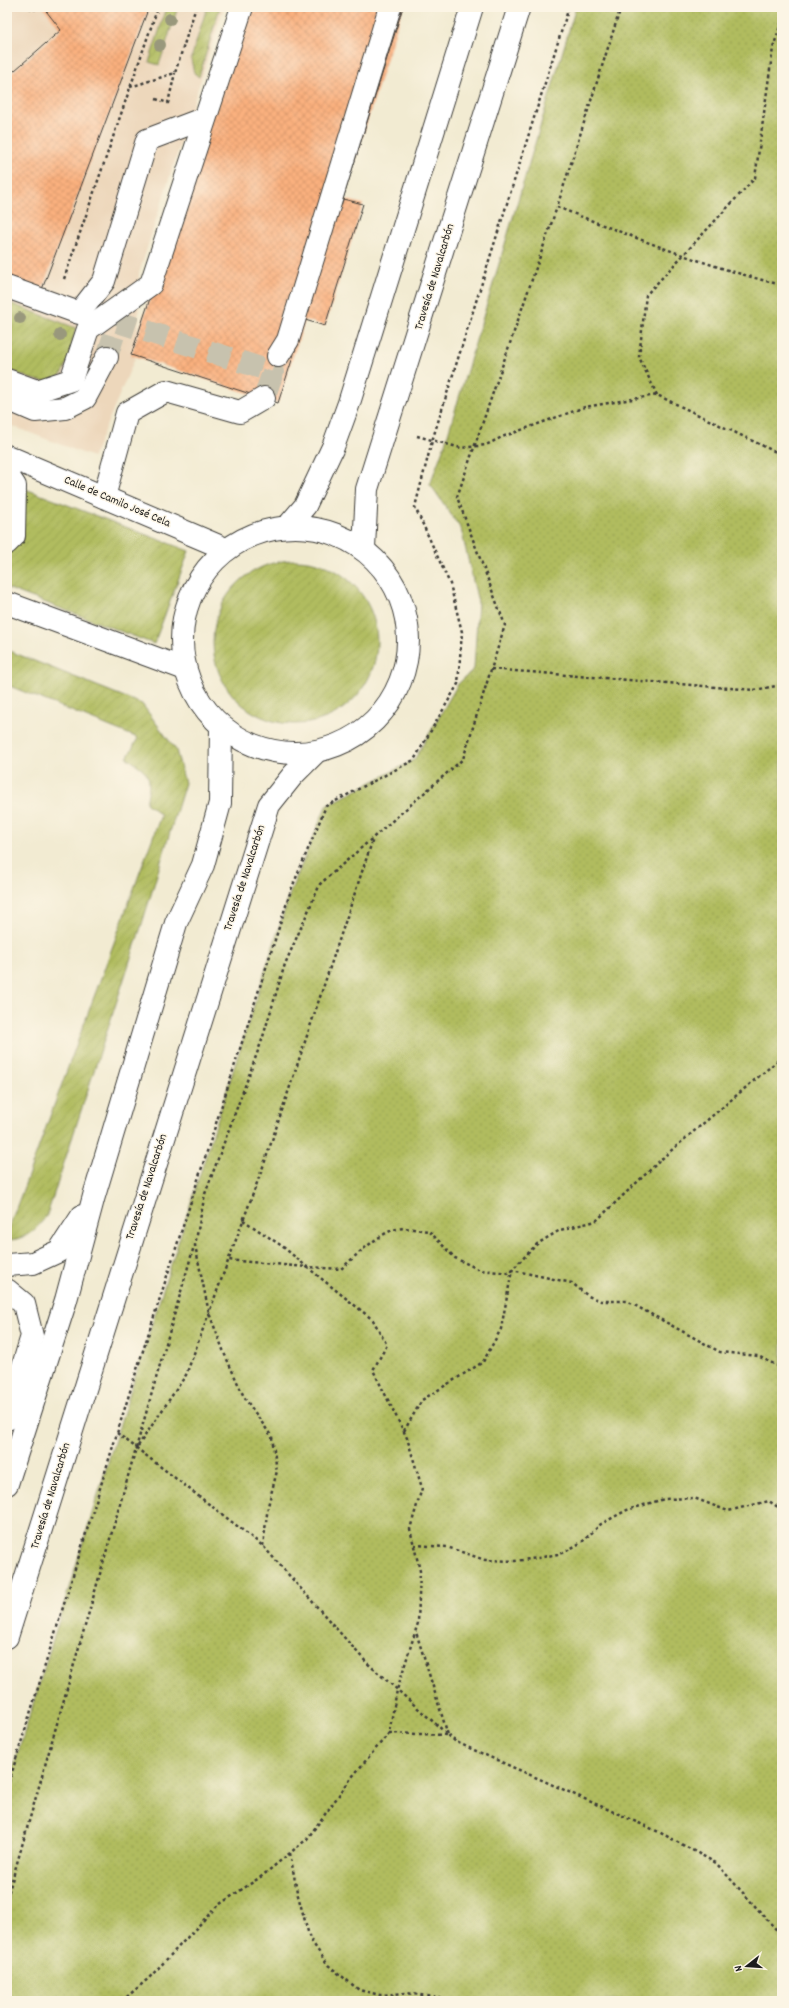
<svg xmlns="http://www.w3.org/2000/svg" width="789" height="2008" font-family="Dekko,sans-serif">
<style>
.built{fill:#edd7bb}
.grass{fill:url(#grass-dots);stroke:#666c3d}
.garden{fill:url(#garden-furrows);stroke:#666c3d}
.building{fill:url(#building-cross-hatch)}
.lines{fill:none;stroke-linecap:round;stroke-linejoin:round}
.minor-tunnel{stroke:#c7c2ae;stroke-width:22;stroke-dasharray:22 11;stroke-linecap:butt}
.minor-casing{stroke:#3c3b37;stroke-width:24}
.path{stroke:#3c3b37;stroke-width:2.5;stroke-dasharray:3 3;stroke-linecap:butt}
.minor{stroke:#fff;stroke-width:22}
.tree{fill:#99987b}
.labels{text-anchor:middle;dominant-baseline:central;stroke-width:3;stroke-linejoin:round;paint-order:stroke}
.street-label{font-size:12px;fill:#1c1c1c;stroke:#fcf5e5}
</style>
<defs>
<pattern id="grass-dots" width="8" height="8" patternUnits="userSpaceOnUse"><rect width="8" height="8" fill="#b0bc5e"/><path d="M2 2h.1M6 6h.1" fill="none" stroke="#97a151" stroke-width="1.8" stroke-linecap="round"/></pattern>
<pattern id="garden-furrows" width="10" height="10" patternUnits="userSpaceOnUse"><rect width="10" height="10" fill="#b0bc5e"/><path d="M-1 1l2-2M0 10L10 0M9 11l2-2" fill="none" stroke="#97a151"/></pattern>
<pattern id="building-cross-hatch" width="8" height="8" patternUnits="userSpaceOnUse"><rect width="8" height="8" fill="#fab07e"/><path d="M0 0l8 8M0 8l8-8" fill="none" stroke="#d6976c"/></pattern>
</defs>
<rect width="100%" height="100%" fill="#fcf5e5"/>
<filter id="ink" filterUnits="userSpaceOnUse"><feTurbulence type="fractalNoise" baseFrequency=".025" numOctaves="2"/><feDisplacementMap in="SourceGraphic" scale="8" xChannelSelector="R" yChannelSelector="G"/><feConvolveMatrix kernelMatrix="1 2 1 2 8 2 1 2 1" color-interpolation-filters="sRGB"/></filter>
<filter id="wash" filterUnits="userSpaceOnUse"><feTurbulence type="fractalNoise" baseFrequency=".012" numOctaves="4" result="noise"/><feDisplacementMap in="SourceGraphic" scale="16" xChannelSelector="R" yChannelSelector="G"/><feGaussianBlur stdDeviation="0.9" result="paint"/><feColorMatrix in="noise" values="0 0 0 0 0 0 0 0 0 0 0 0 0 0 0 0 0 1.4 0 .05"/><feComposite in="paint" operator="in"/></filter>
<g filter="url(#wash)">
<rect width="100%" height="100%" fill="#f2ebd2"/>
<polygon class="built" points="7,7 224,7 139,273 138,351 93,457 7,424"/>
<polygon class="grass" points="576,7 782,7 782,2001 7,2001 7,1788 117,1433 291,890 326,806 414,760 458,684 474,669 478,602 461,529 430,484 445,444"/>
<g class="garden">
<polygon points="167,7 178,7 159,65 149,62"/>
<polygon points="207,7 220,7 199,77 194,73 191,59"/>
<polygon points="7,302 76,328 68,361 61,375 48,382 31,379 7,369"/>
<polygon points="7,482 189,551 154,644 7,588"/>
<circle cx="295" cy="642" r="82"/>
<path d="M7,650L142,704L176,750L185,783L142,924L47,1215C37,1230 25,1240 7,1240V1233L161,815L146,803C152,775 150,773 127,758L138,738L7,685Z"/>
</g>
<g id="blocks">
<g class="building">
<polygon points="43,7 149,7 41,292 7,280 7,77 61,30"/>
<polygon points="248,7 403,7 343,199 363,204 325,326 305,320 278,403 131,355"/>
</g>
</g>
</g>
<g filter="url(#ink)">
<use href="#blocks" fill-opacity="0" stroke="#3c3b37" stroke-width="1"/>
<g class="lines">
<polyline class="minor-tunnel" points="107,357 118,322 273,372 264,398"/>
<g class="minor-casing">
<g id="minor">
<polyline points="7,287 79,313 104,281 147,140 205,118"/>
<polyline points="278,356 288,340 390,7"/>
<polyline points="7,380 37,391 71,380 88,329 151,284 242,7"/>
<polyline points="7,399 35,411 65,408 85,398 107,357"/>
<polyline points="7,456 226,549"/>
<polyline points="7,474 15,486 14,536 7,543"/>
<polyline points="104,497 127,413 166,391 240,412 264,398"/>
<polyline points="288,526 305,506 333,447 349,403 472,7"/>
<circle cx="295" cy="640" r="113"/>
<polyline points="364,548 367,489 519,7"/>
<polyline points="7,603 185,669"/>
<polyline points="7,1265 33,1263 59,1251 82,1216"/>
<polyline points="7,1290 24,1304 32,1336 7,1419"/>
<polyline points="7,1484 66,1300 94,1196 176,923 203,865 220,803 221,726"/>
<polyline points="7,1637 269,805 293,775 316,752"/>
</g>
</g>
<g class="path">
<polyline points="29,7 33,10 40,7"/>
<path d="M621,7L557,207C631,236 704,266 782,285"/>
<polyline points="130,87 175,73 196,7"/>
<polyline points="156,99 168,103 175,73"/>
<polyline points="64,279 158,7"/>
<polyline points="657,395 639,357 646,295 755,178 773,48 782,20"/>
<polyline points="417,436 461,448 486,445 502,437 585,407 657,395 782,455"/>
<polyline points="491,669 754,690 782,685"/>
<path d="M243,1220L282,1246L307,1267L341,1269C353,1258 380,1232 397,1229C406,1227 419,1230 429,1231L455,1258L480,1270L509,1273L537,1244L560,1230L596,1221L667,1154L782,1057"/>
<polyline points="404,1431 422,1400 483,1362 501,1329 512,1270 572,1283 588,1296 601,1301 627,1301 720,1352 758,1356 782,1368"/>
<polyline points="117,1433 263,1546 366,1662 456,1742 659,1832 716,1863 782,1936"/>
<polyline points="138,1446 186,1375 264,1164 373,839"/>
<polyline points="414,1545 447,1547 485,1560 515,1561 538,1558 563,1553 582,1542 601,1524 627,1510 664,1499 694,1498 728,1511 769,1501 782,1510"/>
<polyline points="263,1546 268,1506 277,1471 272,1437 244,1397 225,1355 209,1313 195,1245 205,1194 262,1040 285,964 320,884 463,759 505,625 457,497 557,207"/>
<polyline points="389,1733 448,1735 416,1632"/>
<polyline points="7,1788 132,1385 291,890 326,806 414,760 458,684 462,632 450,584 415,507 432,441 569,7"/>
<polyline points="290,1853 297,1892 310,1939 328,1965 359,1990 380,1995 407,1993 439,1998 443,2001"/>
<polyline points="7,1898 194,1246"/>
<polyline points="122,2001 149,1978 217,1906 262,1876 307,1839 352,1777 389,1733 397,1690 418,1623 420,1571 410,1529 422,1488 407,1438 373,1370 387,1345 373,1320 307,1267 228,1260"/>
</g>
<use href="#minor" class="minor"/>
</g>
<g class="tree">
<circle cx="170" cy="19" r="6"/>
<circle cx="160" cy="45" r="6"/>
<circle cx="20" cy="318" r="6"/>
<circle cx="60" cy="335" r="6"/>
</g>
</g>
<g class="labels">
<g class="street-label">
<text transform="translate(435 277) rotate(-73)">Travesía de Navalcarbón</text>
<text transform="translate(117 502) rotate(23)">Calle de Camilo José Cela</text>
<text transform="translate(245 878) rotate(-72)">Travesía de Navalcarbón</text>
<text transform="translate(147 1187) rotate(-72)">Travesía de Navalcarbón</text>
<text transform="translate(51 1496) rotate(-73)">Travesía de Navalcarbón</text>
</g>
</g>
<rect width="789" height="2008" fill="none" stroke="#fcf5e5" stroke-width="24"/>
<g transform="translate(747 1966) rotate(253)" stroke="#fcf5e5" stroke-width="3" paint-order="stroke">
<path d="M0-3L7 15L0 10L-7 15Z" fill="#1c1c1c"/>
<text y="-6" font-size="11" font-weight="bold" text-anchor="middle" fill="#1c1c1c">N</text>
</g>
</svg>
